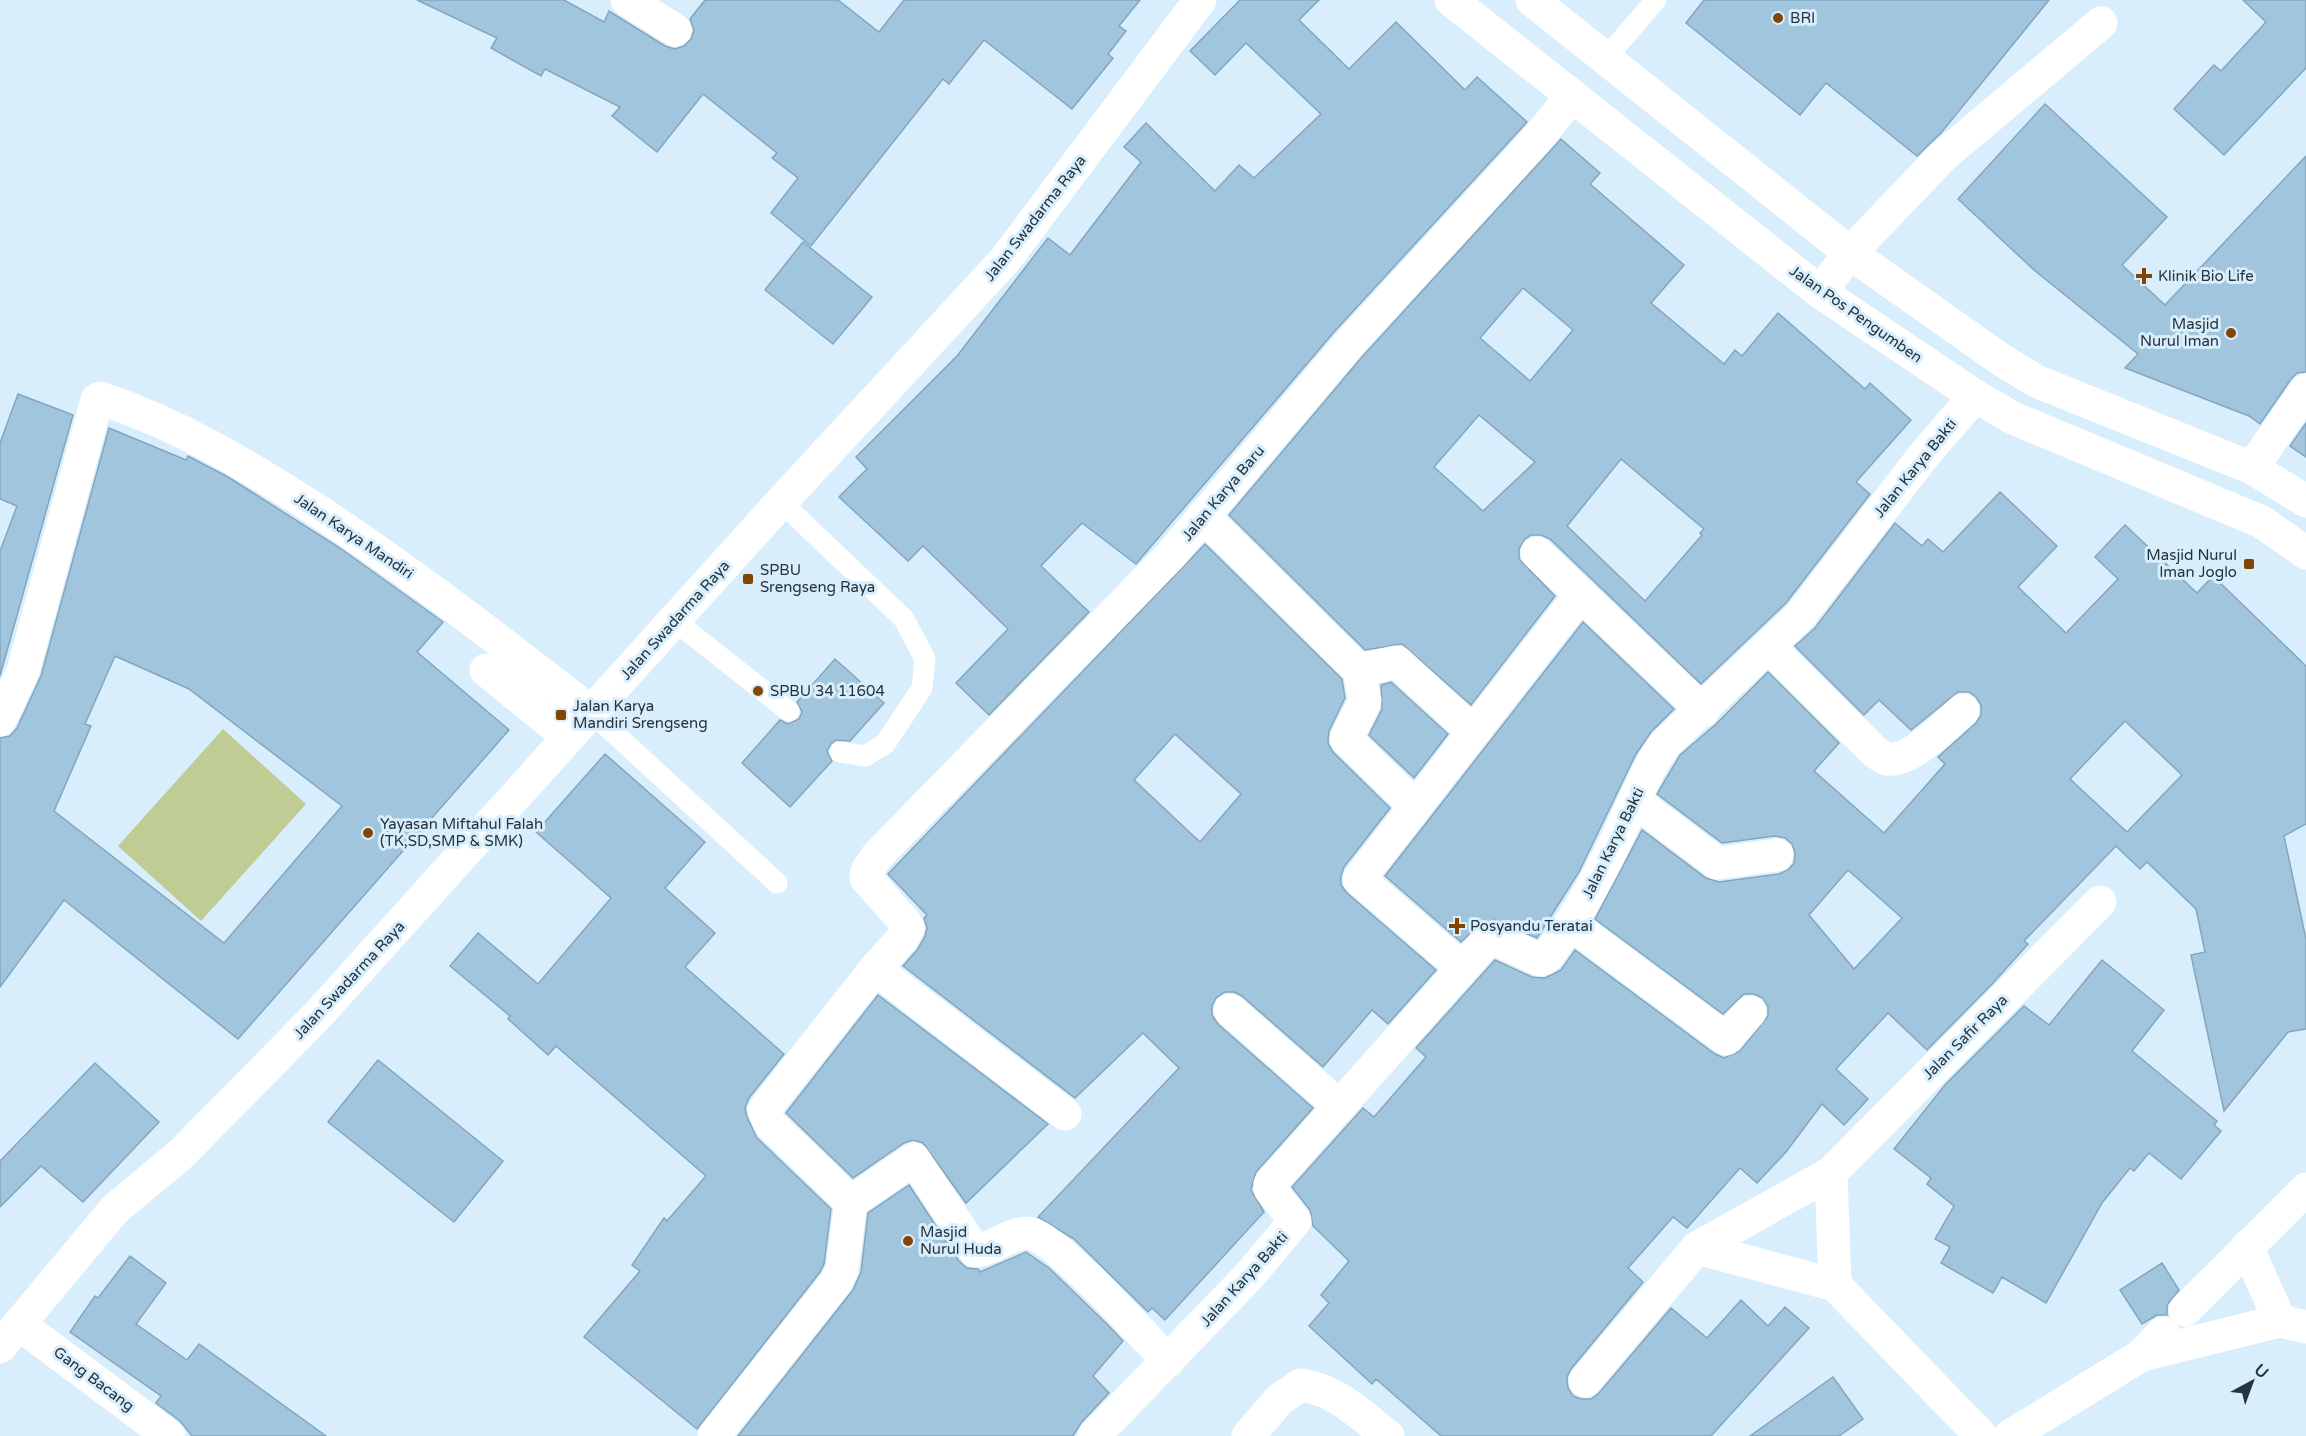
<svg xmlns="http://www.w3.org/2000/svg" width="2306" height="1436" font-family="'Varela Round',sans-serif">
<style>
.green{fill:#bfcc94}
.building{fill:#a0c5dd;stroke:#83a6be;stroke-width:1.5;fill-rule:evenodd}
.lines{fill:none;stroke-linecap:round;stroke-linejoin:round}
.lane{stroke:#fff;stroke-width:21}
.street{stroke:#fff;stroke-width:33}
.secondary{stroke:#fff;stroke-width:33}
.poi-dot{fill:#834503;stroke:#d8eefd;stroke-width:2}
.labels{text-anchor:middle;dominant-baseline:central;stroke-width:6;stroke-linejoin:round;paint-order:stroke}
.poi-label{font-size:15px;fill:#25333d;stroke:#d8eefd;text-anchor:start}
.street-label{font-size:15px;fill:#25333d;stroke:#d8eefd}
</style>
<rect width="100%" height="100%" fill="#d8eefd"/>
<polygon class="green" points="223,729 306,804 201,921 118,846"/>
<g class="building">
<polygon points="417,0 564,0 604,22 609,11 665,46 675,49 684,46 691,39 694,30 690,19 705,0 838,0 879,32 904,0 1140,0 1119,26 1126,31 1108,54 1113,58 1072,109 984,40 949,84 943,79 811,246 771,213 798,178 772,158 777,153 703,94 657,152 612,116 620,107 545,69 541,76 491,48 497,38"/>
<polygon points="1240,0 1319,0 1299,20 1349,69 1396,22 1465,90 1477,77 1527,122 1334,332 1136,564 1082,523 1041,566 1089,612 989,715 956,683 1008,629 923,546 908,561 839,497 867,469 856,457 957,356 1048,238 1070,255 1141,162 1124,147 1146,123 1215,191 1239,165 1254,178 1321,114 1246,43 1215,75 1190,51"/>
<polygon points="1704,0 2049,0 1941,133 1917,156 1826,83 1800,115 1686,23"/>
<polygon points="2243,0 2306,0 2306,68 2224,155 2174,109 2214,65 2221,71 2266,22"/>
<polygon points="2045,104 2167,217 2122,265 2165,305 2306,156 2306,372 2297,373 2291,379 2260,424 2249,416 2125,368 2138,354 2034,270 1958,199"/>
<path d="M1561,139L1600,173L1590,184L1684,265L1651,303L1724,364L1735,350L1742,356L1778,313L1865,389L1870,383L1911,420L1856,482L1870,494L1786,603L1701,684L1550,539L1541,535H1531L1524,540L1519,549V559L1555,596L1471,705L1402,644L1365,650L1229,515L1362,357ZM1523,288L1573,330L1530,381L1480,338ZM1479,415L1535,462L1483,511L1434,467ZM1621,459L1704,529L1700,533L1702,535L1645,601L1567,526Z"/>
<polygon points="803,242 872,297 833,344 765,290"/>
<polygon points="18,394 73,415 0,676 0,551 17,506 0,499 0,443"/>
<polygon points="2306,423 2306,457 2290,446"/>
<path d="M109,428L186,460L188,456L228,477L340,548L439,619L443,622L417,652L509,730L238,1039L64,900L0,987V738L10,736L17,728L41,676ZM115,656L189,689L342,806L224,943L54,811L91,726L85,724Z"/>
<path d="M2000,492L2057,546L2018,587L2066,633L2118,579L2095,557L2125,525L2197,593L2213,576L2306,666V824L2284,836L2306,939V1029L2288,1032L2224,1111L2191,955L2205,952L2196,909L2147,862L2140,869L2116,846L2024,941L2028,944L1994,982L1927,1050L1888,1013L1836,1069L1868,1099L1844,1125L1822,1104L1786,1152L1757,1183L1740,1168L1687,1228L1673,1217L1628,1268L1643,1282L1571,1369L1567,1377L1568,1388L1573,1396L1581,1399H1591L1599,1393L1671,1308L1707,1338L1741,1300L1768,1326L1785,1307L1809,1328L1711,1436H1441L1376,1379L1372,1384L1309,1326L1329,1303L1321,1295L1349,1261L1313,1226L1310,1210L1292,1187L1363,1108L1374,1117L1426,1057L1416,1048L1495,960L1532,977L1545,978L1561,970L1575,950L1715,1054L1724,1058L1740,1051L1768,1016V1007L1763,998L1754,994H1744L1723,1014L1595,919L1642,830L1706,878L1719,882L1779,874L1788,870L1794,863L1795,852L1792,844L1785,838L1775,836L1722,843L1657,794L1680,755L1716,724L1768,672L1839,743L1814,771L1884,833L1945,764L1938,757L1976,723L1981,715V705L1976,697L1969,692H1958L1911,730L1879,700L1864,715L1795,646L1815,628L1895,523L1922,546L1928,539L1943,552ZM2125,721L2182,775L2127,832L2070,779ZM1848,870L1902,918L1854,969L1809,915Z"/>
<path d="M1205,544L1342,679L1345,698L1329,731L1328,743L1333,752L1390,808L1344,867L1341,876V885L1347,893L1436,970L1388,1024L1372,1010L1323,1067L1242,996L1234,992H1225L1216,998L1212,1006V1015L1218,1024L1313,1108L1256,1172L1251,1190L1264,1212L1165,1320L1152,1308L1148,1312L1074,1239L1038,1217L1179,1068L1143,1033L1075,1098L903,966L917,950L925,936L927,928L924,918L927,915L888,874ZM1175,734L1241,794L1200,842L1134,780Z"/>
<polygon points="1583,622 1674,709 1651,732 1636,754 1579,872 1537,938 1495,920 1478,926 1461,942 1385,876"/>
<polygon points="835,659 884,703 850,741 836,740 831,744 827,751 832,761 790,807 742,763 780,720 788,724 799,719 802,712 797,702"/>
<polygon points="1391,682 1448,734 1414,778 1369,735 1382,709 1381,685"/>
<polygon points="605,754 705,842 665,888 715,933 685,967 784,1054 749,1098 745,1108 747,1117 757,1138 831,1209 824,1264 820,1272 697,1429 584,1337 640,1271 632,1265 664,1218 667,1221 706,1176 556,1046 548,1055 508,1019 510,1016 450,966 478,933 538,984 611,898 536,832"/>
<polygon points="2102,960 2164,1010 2132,1051 2217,1121 2214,1125 2221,1131 2181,1179 2149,1153 2134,1171 2130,1168 2102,1203 2046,1303 2002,1277 1993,1293 1941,1263 1950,1247 1935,1239 1954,1206 1927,1184 1931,1178 1894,1149 1945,1085 2024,1006 2049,1025"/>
<polygon points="878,995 1048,1124 966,1203 923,1143 913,1140 904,1143 853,1178 786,1113"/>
<polygon points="378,1060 503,1161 454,1222 328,1122"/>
<polygon points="95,1063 159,1122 83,1202 41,1166 0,1207 0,1161"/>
<polygon points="909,1185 959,1261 967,1268 978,1269 980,1272 1026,1252 1049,1268 1108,1325 1123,1341 1093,1376 1109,1393 1081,1423 1073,1436 738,1436 853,1290 861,1272 868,1213"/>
<polygon points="130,1256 166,1283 136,1324 187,1360 199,1344 326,1436 192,1436 180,1421 156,1403 161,1396 70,1332 95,1296 98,1298"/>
<polygon points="2162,1263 2179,1290 2167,1305 2167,1315 2157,1315 2142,1324 2120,1290"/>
<polygon points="1833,1377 1863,1419 1839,1436 1750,1436"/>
</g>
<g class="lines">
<g class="lane">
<polyline points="1605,59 1656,0"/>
<polyline points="781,502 904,619 925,659 922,688 885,744 865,756 840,752"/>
<polyline points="675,621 789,711"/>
<polyline points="591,712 777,883"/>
</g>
<g class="street">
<polyline points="627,0 675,30"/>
<polyline points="1820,292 1850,253 1943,156 2101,23"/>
<polyline points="2252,468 2306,390"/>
<polyline points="1203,516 1359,670 1365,701 1346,739 1415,806"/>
<polyline points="1537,553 1703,711"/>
<path d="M1769,647L1875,752C1879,754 1883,758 1887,759C1910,763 1947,724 1963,710"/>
<polyline points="486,670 568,737"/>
<polyline points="1359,670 1397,662 1473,732"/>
<path d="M0,720L23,671L97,400L100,398C180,425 245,464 315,509C411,572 500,641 591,712"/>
<polyline points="1635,801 1717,863 1777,855"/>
<polyline points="1572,925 1726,1039 1750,1012"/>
<polyline points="1462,968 1359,879 1581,594"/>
<polyline points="875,969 1065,1114"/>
<polyline points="1230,1010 1338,1105"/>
<polyline points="1831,1173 1835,1285"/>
<polyline points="2247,1247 2280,1321"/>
<polyline points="1697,1248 1835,1285 1981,1436"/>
<polyline points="2185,1310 2306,1189"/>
<polyline points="19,1324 169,1436"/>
<polyline points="2142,1355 2280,1321 2306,1327"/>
<path d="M1168,1361C1145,1337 1058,1241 1032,1234C1014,1229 994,1250 975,1251L914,1159L851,1202L770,1124L764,1110L875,969L903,938L908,928L903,920L866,878L867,871L877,856L1171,555L1348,345L1537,139L1571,97"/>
<polyline points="1585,1381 1697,1248 1831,1173 2100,902"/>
<polyline points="714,1436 836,1282 842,1269 851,1202"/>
<path d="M1094,1436L1249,1276L1295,1221L1270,1189V1184L1485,943L1495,939L1540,960L1546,958C1576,919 1599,877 1620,832C1635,801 1645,770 1666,743L1800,616L1924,455L1975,396"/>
<path d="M1248,1436L1280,1399L1301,1385C1336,1390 1361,1415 1388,1436"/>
<polyline points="2010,1436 2142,1355 2163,1333"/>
</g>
<g class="secondary">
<polyline points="1451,0 1820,292 1975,396 2013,418 2262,522 2306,553"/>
<polyline points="1532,0 1850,253 2000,359 2036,381 2252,468 2306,501"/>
<polyline points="0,1347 115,1209 180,1155 316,1017 781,502 1005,260 1200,0"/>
</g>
</g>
<g class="poi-dot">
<circle cx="1778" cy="18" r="6"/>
<path d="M2141 267h6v6h6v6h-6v6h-6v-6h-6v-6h6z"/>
<circle cx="2231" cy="333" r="6"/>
<rect x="2243" y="558" width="12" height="12" rx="3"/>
<rect x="742" y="573" width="12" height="12" rx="3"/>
<circle cx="758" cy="691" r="6"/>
<rect x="555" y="709" width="12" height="12" rx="3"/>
<circle cx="368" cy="833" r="6"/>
<path d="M1454 917h6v6h6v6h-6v6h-6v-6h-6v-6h6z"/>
<circle cx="908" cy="1241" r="6"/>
</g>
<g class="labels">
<g class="poi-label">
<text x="1790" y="18">BRI</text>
<text x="2158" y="276">Klinik Bio Life</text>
<text x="2219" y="324" text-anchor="end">Masjid<tspan x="2219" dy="17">Nurul Iman</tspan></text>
<text x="2237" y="555" text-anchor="end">Masjid Nurul<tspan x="2237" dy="17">Iman Joglo</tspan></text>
<text x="760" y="570">SPBU<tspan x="760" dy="17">Srengseng Raya</tspan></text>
<text x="770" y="691">SPBU 34 11604</text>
<text x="573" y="706">Jalan Karya<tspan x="573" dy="17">Mandiri Srengseng</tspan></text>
<text x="380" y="824">Yayasan Miftahul Falah<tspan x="380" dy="17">(TK,SD,SMP &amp; SMK)</tspan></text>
<text x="1470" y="926">Posyandu Teratai</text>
<text x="920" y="1232">Masjid<tspan x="920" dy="17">Nurul Huda</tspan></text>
</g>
<g class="street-label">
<text transform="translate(1035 218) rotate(-52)">Jalan Swadarma Raya</text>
<text transform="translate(1856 314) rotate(35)">Jalan Pos Pengumben</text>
<text transform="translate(1915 468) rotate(-51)">Jalan Karya Bakti</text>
<text transform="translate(1223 493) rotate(-50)">Jalan Karya Baru</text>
<text transform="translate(354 536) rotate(34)">Jalan Karya Mandiri</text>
<text transform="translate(675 620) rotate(-48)">Jalan Swadarma Raya</text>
<text transform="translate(1613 843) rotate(-64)">Jalan Karya Bakti</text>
<text transform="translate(349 980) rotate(-47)">Jalan Swadarma Raya</text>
<text transform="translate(1965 1037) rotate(-45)">Jalan Safir Raya</text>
<text transform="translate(1244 1279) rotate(-48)">Jalan Karya Bakti</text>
<text transform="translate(94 1379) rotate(37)">Gang Bacang</text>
</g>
</g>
<g transform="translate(2252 1382) rotate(41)" stroke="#d8eefd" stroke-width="4.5" paint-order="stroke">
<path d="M0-4.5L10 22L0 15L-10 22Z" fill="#25333d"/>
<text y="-9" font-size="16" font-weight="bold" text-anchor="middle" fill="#25333d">U</text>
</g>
</svg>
